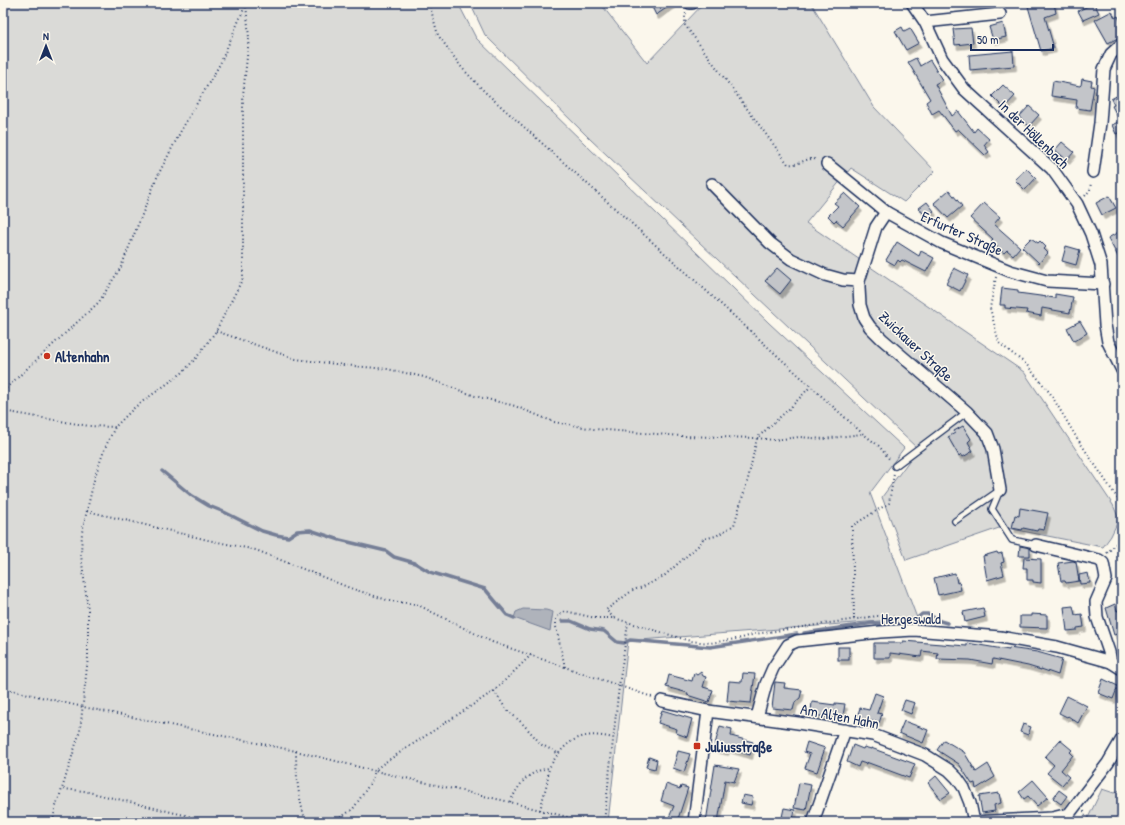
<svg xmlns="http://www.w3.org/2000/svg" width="1125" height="825" font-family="'Patrick Hand',sans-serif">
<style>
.green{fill:#dadad7;stroke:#7a849a}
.water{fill:#afb3bb;stroke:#747e96}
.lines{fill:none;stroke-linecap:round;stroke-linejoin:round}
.stream{stroke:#747e96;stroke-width:3.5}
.building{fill:#c3c5c9;stroke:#1b2f5e;filter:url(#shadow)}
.lane-casing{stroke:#1b2f5e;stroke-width:8}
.street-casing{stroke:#1b2f5e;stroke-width:14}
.path{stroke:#1b2f5e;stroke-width:2;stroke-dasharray:1 3;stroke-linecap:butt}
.lane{stroke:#fbf7ec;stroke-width:5.5}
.street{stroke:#fbf7ec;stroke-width:11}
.poi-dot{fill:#c8321e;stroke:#fbf7ec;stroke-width:1.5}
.labels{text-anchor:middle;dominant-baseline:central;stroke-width:3;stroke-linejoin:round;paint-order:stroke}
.street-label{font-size:15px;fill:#1b2f5e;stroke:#fbf7ec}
.poi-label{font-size:15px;font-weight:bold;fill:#1b2f5e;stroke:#fbf7ec;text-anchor:start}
</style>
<defs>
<filter id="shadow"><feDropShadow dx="2.5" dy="4.5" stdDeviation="0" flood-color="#0004"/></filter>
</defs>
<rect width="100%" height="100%" fill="#fbf7ec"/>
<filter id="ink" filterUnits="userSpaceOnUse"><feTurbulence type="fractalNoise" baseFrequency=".025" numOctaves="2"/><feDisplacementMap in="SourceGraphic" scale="8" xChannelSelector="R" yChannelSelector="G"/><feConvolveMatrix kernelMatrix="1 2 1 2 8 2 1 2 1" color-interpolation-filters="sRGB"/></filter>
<g filter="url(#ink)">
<g class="green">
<polygon points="3,3 458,3 476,38 769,323 904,448 870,493 917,618 628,641 608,822 3,822"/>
<polygon points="470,3 600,3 647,63 704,3 811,3 874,107 935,171 904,202 851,168 806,223 1024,372 1113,505 1119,519 1111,536 1103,547 1002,527 906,560 882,497 918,449 590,139 485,35"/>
<polygon points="1102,789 1114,793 1122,789 1122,822 1086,822"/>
</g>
<polygon class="water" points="523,609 546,610 553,612 550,631 514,618 516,612"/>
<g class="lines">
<g class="stream">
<polyline points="162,471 191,495 209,506 224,512 262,531 276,535 288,537 297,531 310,530 340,540 386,551 394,557 415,563 430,572 485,589 507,615 514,618"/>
<polyline points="562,621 571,621 590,629 604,631 617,642 624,643 630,640 710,647 797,634"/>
<polyline points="804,633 874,623 910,624 922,614 928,614 940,621 947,623"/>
</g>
</g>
<g class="building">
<polygon points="650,3 674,3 656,15"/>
<polygon points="1027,3 1054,3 1056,13 1045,17 1054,48 1041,51"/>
<polygon points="1094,3 1099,13 1083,20 1078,11"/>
<polygon points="1112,11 1115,18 1118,16 1122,24 1122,36 1108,43 1095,20"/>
<polygon points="1003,23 1006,37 993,40 989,27"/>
<polygon points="902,27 904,31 910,28 919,43 906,50 895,31"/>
<polygon points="971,28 973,43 955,45 953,29"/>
<polygon points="1013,51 1014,66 970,70 969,55"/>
<polygon points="916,58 920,66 930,60 942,80 935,84 952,116 958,111 974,132 977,128 989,139 984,145 989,152 985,155 958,129 955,131 939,110 932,114 926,102 930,99 908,62"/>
<polygon points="1082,79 1092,81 1091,86 1094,87 1090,110 1076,108 1077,100 1051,96 1053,81 1080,86 1081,85"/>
<polygon points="1003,85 1015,96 1004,108 992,96"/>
<polygon points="1122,93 1122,131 1116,134 1112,125 1120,121 1112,106 1114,105 1111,99"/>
<polygon points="1029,106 1039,115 1029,126 1019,117"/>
<polygon points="1062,142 1074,152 1067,160 1055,150"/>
<polygon points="1026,168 1036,178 1025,190 1015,180"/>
<polygon points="949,190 962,206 948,218 934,203"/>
<polygon points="845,193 860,207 843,226 836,220 834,222 828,216 838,206 834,203"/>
<polygon points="1109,196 1116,208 1102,215 1096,203"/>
<polygon points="927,202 934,211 926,217 919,208"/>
<polygon points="984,203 1000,217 994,224 1020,247 1013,255 1007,250 1004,253 991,241 993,239 970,218"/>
<polygon points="1122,230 1122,264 1108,238"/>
<polygon points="1031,238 1038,243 1040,241 1046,247 1044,249 1048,253 1039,263 1022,247"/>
<polygon points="897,242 919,256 921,251 934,258 926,272 902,260 900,262 898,260 895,265 886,260"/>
<polygon points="1066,246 1080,250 1076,265 1062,261"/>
<polygon points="777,268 791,280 780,294 765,281"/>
<polygon points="954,268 968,275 960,291 946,284"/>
<polygon points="1002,288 1018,290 1018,293 1055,298 1055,294 1073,297 1070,313 1042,308 1041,316 1026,313 1027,310 1005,308 1005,305 1000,305"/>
<polygon points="1080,321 1087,333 1074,341 1067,328"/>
<polygon points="963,426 971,439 968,442 973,451 963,457 961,454 959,456 948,437 955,433 954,431"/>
<polygon points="1020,508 1048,513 1044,530 1038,529 1037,531 1023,528 1022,530 1012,528 1015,515 1019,516"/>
<polygon points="1020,546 1030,548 1030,556 1019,556"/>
<polygon points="997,552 998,554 1002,553 1004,562 1001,563 1004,575 987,580 983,556"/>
<polygon points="1024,558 1041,559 1041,583 1033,582 1033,580 1027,580 1027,568 1023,568"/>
<polygon points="1073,561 1076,562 1079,581 1066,583 1065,581 1061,581 1058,563"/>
<polygon points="955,573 957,583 959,582 961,590 938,595 934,578"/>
<polygon points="1088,573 1090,583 1080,584 1079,575"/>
<polygon points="1115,604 1117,611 1122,609 1122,632 1114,635 1106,608"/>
<polygon points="1073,606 1075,615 1082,614 1084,627 1077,628 1077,630 1067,631 1064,607"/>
<polygon points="983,608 985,617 965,622 963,612"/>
<polygon points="1031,614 1047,615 1047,628 1020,627 1020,616 1031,616"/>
<polygon points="903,641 967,646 967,643 1009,650 1009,648 1037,652 1062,659 1058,675 1041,669 1041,670 1028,666 993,659 992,664 970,660 937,659 938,653 922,651 921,657 890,653 890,658 874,658 874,643 903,643"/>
<rect x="838" y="647" width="11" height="13"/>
<polygon points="701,672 703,676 706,677 703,687 713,690 709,702 687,695 688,693 666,687 669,675 692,681 694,673 697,675"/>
<polygon points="743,673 755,674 751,703 727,701 729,681 742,682"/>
<polygon points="1103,679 1118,686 1113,699 1098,693"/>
<polygon points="775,682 785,683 784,688 802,690 800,698 795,702 793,710 772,708"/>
<polygon points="875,693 883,696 877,713 882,714 879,723 872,721 871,725 856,720 860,708 869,710"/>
<polygon points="1067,696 1087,706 1078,723 1068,716 1067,717 1059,713"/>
<polygon points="905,700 915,703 911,714 901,710"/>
<polygon points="812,702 835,705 835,703 845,704 843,716 834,715 834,718 814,715 814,712 811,711"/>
<polygon points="662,710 692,719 687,737 676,733 677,729 658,723"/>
<polygon points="904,721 928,730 923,743 899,733"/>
<polygon points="1023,724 1031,727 1028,735 1020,732"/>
<polygon points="720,726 732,729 731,736 753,742 750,755 727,748 726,751 714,748"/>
<polygon points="944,740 964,752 976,772 988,764 995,777 976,789 975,783 972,784 959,764 937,750"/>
<polygon points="1060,740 1072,750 1070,752 1073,755 1061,770 1069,777 1062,785 1047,773 1054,765 1045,757"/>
<polygon points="807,742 825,748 817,772 805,768 810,754 804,752"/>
<polygon points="853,745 863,749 864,747 871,749 871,748 915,764 909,778 866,762 866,764 860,762 858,767 847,762"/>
<polygon points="678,751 690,754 684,772 673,768"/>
<polygon points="649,757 657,760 655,769 646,767"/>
<polygon points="715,765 739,769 734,782 725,780 718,822 706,822"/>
<polygon points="936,776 950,793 941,799 928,783"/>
<polygon points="1033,780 1048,797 1037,806 1028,796 1024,799 1019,792"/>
<polygon points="799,783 811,785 806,810 794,808"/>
<polygon points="666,784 680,789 681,786 688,788 677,822 667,822 674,806 661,801"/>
<polygon points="1059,790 1067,796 1061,804 1053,798"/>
<polygon points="999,793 1001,803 994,805 995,811 982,813 979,796"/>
<polygon points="743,795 753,797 751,805 741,803"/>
<polygon points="784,808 795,810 793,819 782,817"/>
</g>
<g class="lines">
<g class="lane-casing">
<g id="lane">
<polyline points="895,466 967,412"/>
<polyline points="1000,490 992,509 1012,540 1036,545"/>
<polyline points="955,521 1000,490"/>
</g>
</g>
<g class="street-casing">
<g id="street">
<polyline points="690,3 692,3"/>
<polyline points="912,3 925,22 942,59 964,89 1052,169 1077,204 1091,234 1101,265 1105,325 1108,342 1122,370"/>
<polyline points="925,22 1000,14"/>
<polyline points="827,164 886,212 942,243 1010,271 1047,281 1103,284"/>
<polyline points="1093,172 1100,123 1104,69 1111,54 1122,44"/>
<polyline points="712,184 770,243 791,259 825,275 843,280 859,281"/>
<polyline points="886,212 876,227 859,281 859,288 860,305 864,318 870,327 882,339 967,412 987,433 993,449 1000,490"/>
<polyline points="1036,545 1099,560 1103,563 1106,579 1096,602 1097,617 1109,652 1111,662 1122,669"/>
<polyline points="662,701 708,711 694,822"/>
<polyline points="708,711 798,723 873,735 925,755 949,770 957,778 964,788 970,803 974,822"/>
<polyline points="757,717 766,684 773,668 788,645 797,641 880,632 914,630 1000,637 1057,647 1111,662"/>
<polyline points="813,822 845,730"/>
<polyline points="974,822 1052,818 1069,814 1108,763 1122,739"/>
</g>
</g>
<g class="path">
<polyline points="429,3 438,35 462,68 485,92 689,275 862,433 879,446 890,460"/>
<path d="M686,13L685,15V25L788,164C799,166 807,156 817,160"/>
<polyline points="1085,196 1090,190 1091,182"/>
<polyline points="996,277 990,308 999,343 1026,364 1050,393 1075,435 1120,502 1122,508"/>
<polyline points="216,331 296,359 343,365 387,369 424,377 475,396 515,406 554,422 594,429 681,436 757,438 773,440 800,437 824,439 861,434"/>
<polyline points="3,391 99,302 121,267 158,175 183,127 220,64 246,4"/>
<polyline points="3,411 89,426 115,427"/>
<polyline points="87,511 208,540 256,550 350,588 390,601 416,604 492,642 652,697"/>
<polyline points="1107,553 1122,538"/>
<polyline points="614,618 606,610 633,590 643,587 664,576 699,545 703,539 716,536 734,525 748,479 757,438 790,408 810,387"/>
<polyline points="854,619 852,526 889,503 894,474"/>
<polyline points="565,667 556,627 556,619 560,614 565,611 595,618 614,618 690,641 710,643 742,638 755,634 877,616 898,617 906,619"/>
<path d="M3,688L83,707L296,751C296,776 298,797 306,822"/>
<polyline points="494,691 506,709 522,723 542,745 554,751 557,753"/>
<polyline points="296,751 375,771 381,765 494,691 531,655"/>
<path d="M510,802C520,783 527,772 549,768C565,740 581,730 613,738"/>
<polyline points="540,810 547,783 549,768"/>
<polyline points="1084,811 1086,822"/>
<polyline points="53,822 55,809 62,789"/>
<polyline points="213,822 84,791 62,789 80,731 88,657 88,610 81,555 82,532 95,476 105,448 115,427 135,407 182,373 197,357 216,331 243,278 243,95 249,38 246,4"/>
<polyline points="334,822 353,809 371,782 375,771 510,802 586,822"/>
<polyline points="604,822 619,686 628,623"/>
</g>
<use href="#lane" class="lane"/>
<use href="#street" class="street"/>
</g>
</g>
<g class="poi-dot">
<circle cx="47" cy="356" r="4"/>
<rect x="693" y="742" width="8" height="8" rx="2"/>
</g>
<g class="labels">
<g class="street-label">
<text transform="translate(1034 134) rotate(44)">In der Höllenbach</text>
<text transform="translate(962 233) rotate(24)">Erfurter Straße</text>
<text transform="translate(916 346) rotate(43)">Zwickauer Straße</text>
<text x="911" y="618">Hergeswald</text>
<text transform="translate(840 716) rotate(11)">Am Alten Hahn</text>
</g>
<g class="poi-label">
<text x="55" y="356">Altenhahn</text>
<text x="705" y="746">Juliusstraße</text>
</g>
</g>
<rect width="1125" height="825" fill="none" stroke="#fbf7ec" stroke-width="16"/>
<rect x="8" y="8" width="1109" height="809" fill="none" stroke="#1b2f5e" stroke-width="1.5" filter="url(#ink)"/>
<g transform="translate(46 46)" stroke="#fbf7ec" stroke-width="3" paint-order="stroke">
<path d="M0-3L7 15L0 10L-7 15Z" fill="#1b2f5e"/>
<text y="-6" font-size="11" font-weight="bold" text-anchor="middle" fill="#1b2f5e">N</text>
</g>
<path d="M971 44v6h82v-6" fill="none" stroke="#1b2f5e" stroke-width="2"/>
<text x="977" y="44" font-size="12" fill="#1b2f5e" stroke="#fbf7ec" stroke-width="3" paint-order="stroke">50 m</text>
</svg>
